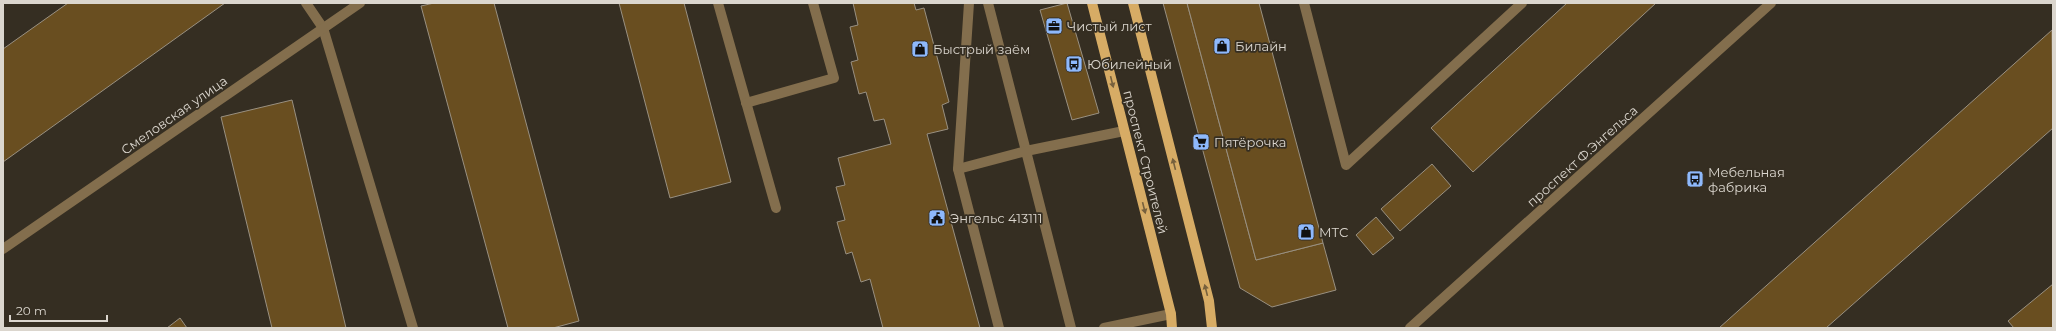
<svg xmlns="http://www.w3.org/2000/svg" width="2056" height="331" font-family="Montserrat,sans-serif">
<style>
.building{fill:#694e20;stroke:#999081}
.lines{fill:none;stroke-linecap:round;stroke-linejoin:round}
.minor{stroke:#836e4d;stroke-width:10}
.major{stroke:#d7ac65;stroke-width:10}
.oneway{fill:#76603d}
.labels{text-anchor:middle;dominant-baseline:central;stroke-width:3.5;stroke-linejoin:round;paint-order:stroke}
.poi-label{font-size:13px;fill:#dbd6ce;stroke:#352e22;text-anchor:start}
.street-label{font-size:13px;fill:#dbd6ce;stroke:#352e22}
</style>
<rect width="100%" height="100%" fill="#352e22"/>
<g class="building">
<polygon points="68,3 225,3 3,162 3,49"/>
<polygon points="434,3 494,3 579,321 553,328 508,328 421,6"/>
<polygon points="619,3 684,3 731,182 670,198"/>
<polygon points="853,3 914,3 916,10 924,8 949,102 942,105 948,129 927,134 980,328 883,328 870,279 861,282 852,252 846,254 837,222 845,220 836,187 845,185 838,158 891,144 884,119 874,121 866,92 859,94 851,62 858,60 850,27 858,25"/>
<polygon points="1067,3 1099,113 1072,120 1040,10"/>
<polygon points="1163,3 1187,3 1256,260 1323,243 1336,290 1272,307 1240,288"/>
<polygon points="1187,3 1259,3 1323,243 1256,260"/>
<polygon points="1567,3 1656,3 1473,172 1431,128"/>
<polygon points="2052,30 2053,128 1826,328 1719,328"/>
<polygon points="292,100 346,328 272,328 221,117"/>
<polygon points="1432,164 1451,186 1400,231 1381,209"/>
<polygon points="1376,217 1394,238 1373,255 1356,235"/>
<polygon points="2053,284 2053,328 2014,328 2008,321"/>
<polygon points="180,318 187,328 167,328"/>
</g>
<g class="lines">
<g class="minor">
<polyline points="306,3 323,28 413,328"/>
<polyline points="718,3 776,208"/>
<polyline points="988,3 1026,151 1124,131"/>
<polyline points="1304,3 1346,165 1522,3"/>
<polyline points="746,103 834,78 813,3"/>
<polyline points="958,169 969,3"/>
<polyline points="3,249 360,3"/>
<polyline points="999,328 958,169 1026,151 1071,328"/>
<polyline points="1104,328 1171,314"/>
<polyline points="1410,328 1771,3"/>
</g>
<g class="major">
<polyline points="1092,3 1171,314 1172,328"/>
<polyline points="1133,3 1209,301 1212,328"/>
</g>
</g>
<defs><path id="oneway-solid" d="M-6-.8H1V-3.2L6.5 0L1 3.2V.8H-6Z"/></defs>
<g class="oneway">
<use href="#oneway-solid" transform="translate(1112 82) rotate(76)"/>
<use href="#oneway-solid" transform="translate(1174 164) rotate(-104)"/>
<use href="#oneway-solid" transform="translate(1144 208) rotate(76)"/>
<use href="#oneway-solid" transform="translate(1206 290) rotate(-104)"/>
</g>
<defs>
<g id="office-square" transform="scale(0.9)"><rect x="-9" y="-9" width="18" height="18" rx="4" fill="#8eb9fc" stroke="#352e22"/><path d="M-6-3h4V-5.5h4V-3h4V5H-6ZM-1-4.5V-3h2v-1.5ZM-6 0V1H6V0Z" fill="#111"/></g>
<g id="shop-square" transform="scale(0.9)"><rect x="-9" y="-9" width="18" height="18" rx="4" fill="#8eb9fc" stroke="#352e22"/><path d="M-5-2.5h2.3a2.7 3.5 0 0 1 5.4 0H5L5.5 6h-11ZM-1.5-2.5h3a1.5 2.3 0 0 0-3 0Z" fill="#111"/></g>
<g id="bus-square" transform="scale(0.9)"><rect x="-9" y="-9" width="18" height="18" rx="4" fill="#8eb9fc" stroke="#352e22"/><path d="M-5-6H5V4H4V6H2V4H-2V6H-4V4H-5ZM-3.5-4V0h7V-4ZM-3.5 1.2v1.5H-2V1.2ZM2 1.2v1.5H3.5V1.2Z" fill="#111"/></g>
<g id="supermarket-square" transform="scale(0.9)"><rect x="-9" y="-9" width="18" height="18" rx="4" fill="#8eb9fc" stroke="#352e22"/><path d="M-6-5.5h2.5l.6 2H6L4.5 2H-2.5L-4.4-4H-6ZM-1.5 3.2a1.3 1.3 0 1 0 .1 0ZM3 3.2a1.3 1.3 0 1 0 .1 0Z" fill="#111"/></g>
<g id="civic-square" transform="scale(0.9)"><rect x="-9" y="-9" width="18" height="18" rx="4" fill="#8eb9fc" stroke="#352e22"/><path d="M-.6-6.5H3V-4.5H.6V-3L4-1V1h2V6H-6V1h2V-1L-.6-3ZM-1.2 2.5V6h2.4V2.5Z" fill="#111"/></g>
</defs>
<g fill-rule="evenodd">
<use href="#office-square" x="1054" y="26"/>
<use href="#shop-square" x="1222" y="46"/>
<use href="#shop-square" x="920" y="49"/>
<use href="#bus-square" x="1074" y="64"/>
<use href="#supermarket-square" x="1201" y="142"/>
<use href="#bus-square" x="1695" y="179"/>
<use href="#civic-square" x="937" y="218"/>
<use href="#shop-square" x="1306" y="232"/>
</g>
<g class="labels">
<g class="poi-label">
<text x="1067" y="26">Чистый лист</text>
<text x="1235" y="46">Билайн</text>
<text x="933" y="49">Быстрый заём</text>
<text x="1087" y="64">Юбилейный</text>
<text x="1214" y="142">Пятёрочка</text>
<text x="1708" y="172">Мебельная<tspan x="1708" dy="15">фабрика</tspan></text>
<text x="950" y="218">Энгельс 413111</text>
<text x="1319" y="232">МТС</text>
</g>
<g class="street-label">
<text transform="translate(174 115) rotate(-35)">Смеловская улица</text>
<text transform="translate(1582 156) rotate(-42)">проспект Ф.Энгельса</text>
<text transform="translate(1146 162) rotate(76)">проспект Строителей</text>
</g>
</g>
<rect width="2056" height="331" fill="none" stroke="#dbd6ce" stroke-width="8"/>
<path d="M10 315v6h97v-6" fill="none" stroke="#dbd6ce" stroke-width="2"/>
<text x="16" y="315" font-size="12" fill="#dbd6ce" stroke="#352e22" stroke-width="3" paint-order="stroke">20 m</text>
</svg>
